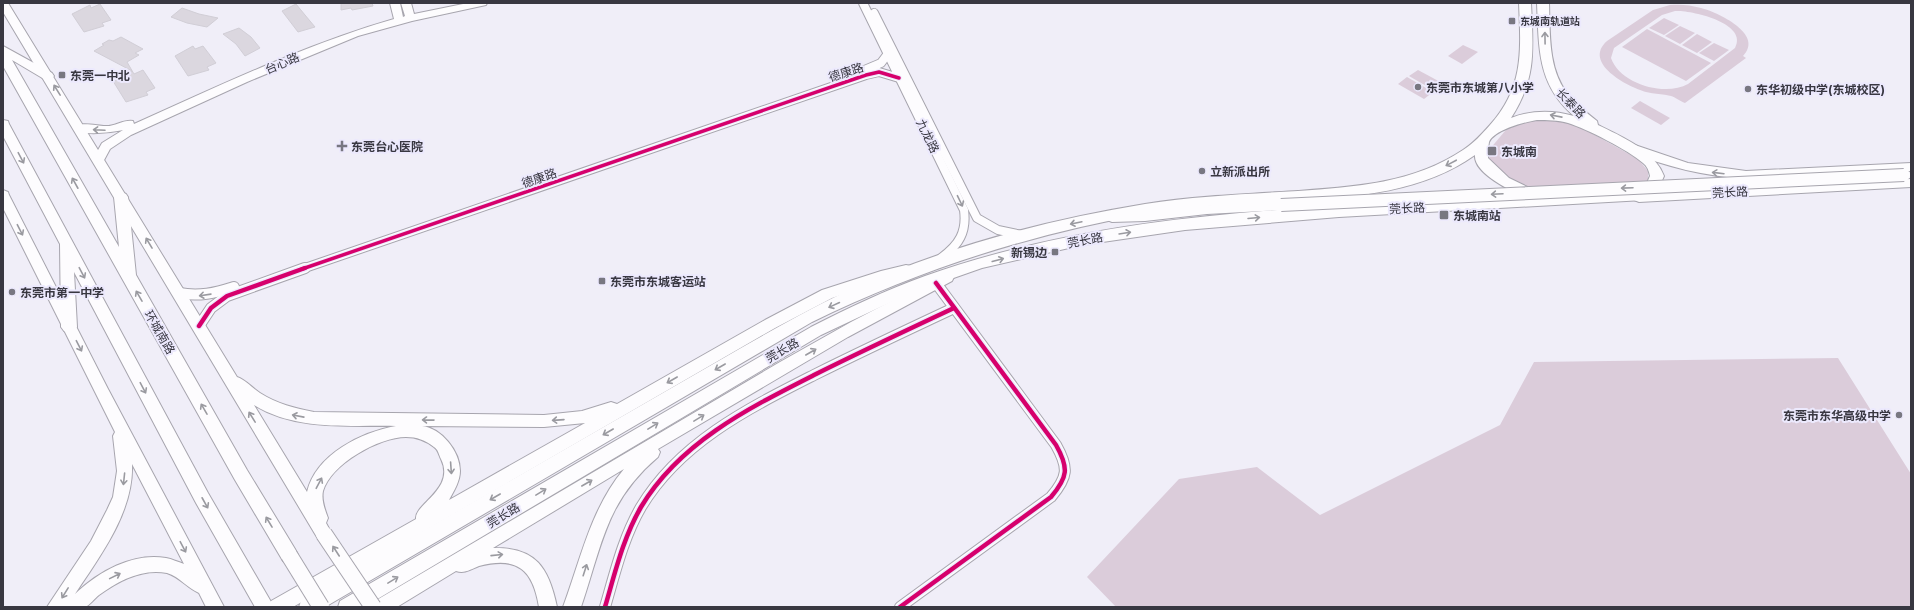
<svg xmlns="http://www.w3.org/2000/svg" width="1914" height="610" font-family="Inter,'Noto Sans SC',sans-serif">
<style>
.green{fill:#dbccda;fill-rule:evenodd}
.building{fill:#dbd7df;stroke:#d1ced6}
.lines{fill:none;stroke-linecap:round;stroke-linejoin:round}
.minor-far1-casing{stroke:#a7a5ae;stroke-width:10}
.minor-casing{stroke:#a7a5ae;stroke-width:12}
.secondary-casing{stroke:#a7a5ae;stroke-width:2}
.primary-casing{stroke:#a7a5ae;stroke-width:2}
.trunk-casing{stroke:#a7a5ae;stroke-width:2}
.minor-far1{stroke:#fdfcfe;stroke-width:8}
.minor{stroke:#fdfcfe;stroke-width:10}
.secondary{fill:#fdfcfe;fill-rule:evenodd}
.primary{fill:#fdfcfe;fill-rule:evenodd}
.trunk{fill:#fdfcfe;fill-rule:evenodd}
.primary-bridge-far1-casing{stroke:#a7a5ae;stroke-width:14;stroke-linecap:butt}
.primary-bridge-casing{stroke:#a7a5ae;stroke-width:18;stroke-linecap:butt}
.trunk-bridge-casing{stroke:#a7a5ae;stroke-width:18;stroke-linecap:butt}
.primary-bridge-far1{stroke:#fdfcfe;stroke-width:12}
.primary-bridge{stroke:#fdfcfe;stroke-width:16}
.trunk-bridge{stroke:#fdfcfe;stroke-width:16}
.cycleway-far1-casing{stroke:#ece9fd;stroke-width:5.5}
.cycleway-casing{stroke:#ece9fd;stroke-width:7}
.cycleway-far1{stroke:#d6006c;stroke-width:3.5}
.cycleway{stroke:#d6006c;stroke-width:4.5}
.oneway{stroke:#9a9aa0}
.poi-dot{fill:#787781;stroke:#ece9fd;stroke-width:1.5}
.labels{text-anchor:middle;dominant-baseline:central;stroke-width:4;stroke-linejoin:round;paint-order:stroke}
.far-poi-label{font-size:10px;font-weight:bold;fill:#383741;stroke:#ece9fd;text-anchor:start}
.street-label{font-size:12px;fill:#383741;stroke:#ece9fd}
.poi-label{font-size:12px;font-weight:bold;fill:#383741;stroke:#ece9fd;text-anchor:start}
</style>
<rect width="100%" height="100%" fill="#f0eef8"/>
<g class="green">
<path d="M1670,5C1680,4 1691,5 1701,8C1717,12 1765,34 1743,56L1746,58L1685,103C1680,101 1675,97 1671,96C1663,94 1654,94 1646,92C1628,87 1582,63 1607,41L1653,10ZM1675,11C1691,10 1749,23 1735,48L1688,84C1665,97 1620,84 1611,58L1614,48L1662,15Z"/>
<polygon points="1664,18 1679,25 1664,35 1649,28"/>
<polygon points="1680,26 1695,33 1680,44 1665,36"/>
<polygon points="1647,29 1711,63 1686,81 1622,47"/>
<polygon points="1697,34 1712,42 1697,53 1682,45"/>
<polygon points="1714,43 1729,50 1714,61 1699,53"/>
<polygon points="1463,45 1478,52 1462,64 1448,56"/>
<polygon points="1418,70 1444,84 1435,91 1409,76"/>
<polygon points="1407,77 1433,92 1424,99 1398,84"/>
<polygon points="1640,101 1670,118 1661,125 1631,108"/>
<polygon points="1535,118 1575,124 1638,159 1648,171 1648,179 1643,190 1542,196 1503,177 1484,156 1505,131 1515,123"/>
<polygon points="1838,358 1911,474 1911,607 1116,607 1087,577 1179,479 1257,467 1320,515 1500,425 1534,362"/>
</g>
<g class="building">
<polygon points="341,3 372,3 373,6 352,10 351,8 341,10"/>
<polygon points="100,4 111,20 102,23 104,26 84,32 72,14 90,5 91,8"/>
<polygon points="296,4 305,15 315,27 298,32 282,11"/>
<polygon points="182,8 199,14 218,18 207,27 187,23 171,17"/>
<polygon points="239,28 251,37 260,48 245,56 236,44 223,34"/>
<polygon points="121,37 143,49 135,53 139,55 127,62 134,74 143,70 155,88 146,92 148,95 126,102 113,81 125,76 124,74 132,71 94,51 104,45 102,44 109,40 113,41"/>
<polygon points="193,46 195,49 203,46 216,63 207,67 209,70 188,76 175,56"/>
</g>
<g class="lines">
<g class="minor-far1-casing">
<g id="minor-far1">
<path d="M863,3L964,210C967,232 959,245 941,258"/>
<polyline points="874,13 977,218 998,230 1022,235"/>
<polyline points="862,71 881,63 887,55"/>
<polyline points="302,269 866,75 879,72 899,78"/>
</g>
</g>
<g class="minor-casing">
<g id="minor">
<path d="M179,293C199,297 215,293 234,287"/>
<polyline points="199,326 211,308 227,296 305,268"/>
<path d="M605,607C615,573 623,538 641,507C680,442 749,408 814,375C860,352 907,330 954,308"/>
<path d="M900,607L1051,497C1068,477 1069,468 1056,445L936,283"/>
</g>
</g>
<g class="secondary-casing">
<path id="secondary" d="M390,3H400L403,17L405,16L401,3H411L414,14L468,3H487L486,5L412,21L358,36L247,82L131,135L110,149L103,162H95L93,159L102,143L123,130C113,132 81,137 74,128C79,121 97,126 105,126C114,127 124,119 133,121L134,124C219,86 304,45 394,19Z"/>
</g>
<g class="primary-casing">
<g id="primary">
<path d="M3,3H8L237,377C246,380 252,388 260,393C277,404 295,408 314,412L544,415L582,411L611,402L617,404L765,320L822,290L881,271L906,265L911,266L913,270L911,274L882,281L832,298L775,328L293,607H268L271,601L416,519C414,504 456,489 441,459C439,455 438,449 434,447C425,440 417,437 406,437C379,437 331,464 323,491C321,500 325,510 328,518L326,523L332,534L330,539L324,542L318,539L3,12ZM254,405C296,431 349,425 396,426C362,432 316,454 307,492ZM585,423L449,500C454,491 460,481 460,471C460,451 441,428 422,426L544,427Z"/>
<path d="M1632,144L1688,163L1746,171L1911,163V171L1746,179C1705,176 1666,167 1628,151L1626,148L1628,145Z"/>
<polygon points="1911,179 1911,187 1639,202 1634,200 1633,197 1634,194 1639,192"/>
<path d="M3,190L8,192L9,195L108,389L224,607H206L199,593C187,588 180,577 167,573C142,568 118,581 99,595C95,598 89,606 85,607C76,610 57,607 47,607L91,541L107,510L113,497L117,471L113,436L115,432L3,208ZM132,464L184,564C178,562 172,559 166,558C133,552 98,572 75,594C100,556 134,512 132,464Z"/>
<polygon points="1281,200 1286,202 1287,205 1286,208 1281,210 1207,214 1145,221 1112,222 1107,220 1105,217 1107,214 1112,212"/>
<path d="M947,272L952,273L954,277L952,281L848,337L658,449L660,452L658,457C605,502 602,546 581,607H563C581,559 590,510 624,469L493,548C536,547 549,568 557,607H539C533,570 518,556 479,566C471,569 465,574 456,571L397,607H372L375,601L780,362L851,322Z"/>
</g>
</g>
<g class="trunk-casing">
<g id="trunk">
<path d="M1519,3H1531C1533,48 1537,78 1511,118C1532,110 1553,110 1574,116C1537,85 1539,48 1537,3H1549C1550,33 1548,69 1567,93C1575,104 1586,112 1597,121L1598,125C1621,136 1655,151 1664,176C1659,188 1655,193 1644,200L1339,217L1185,230L1082,245L982,268L908,294L821,335L364,607H338L340,601L811,327C848,308 886,290 925,276C1116,208 1325,207 1526,197C1512,192 1473,173 1475,155C1423,192 1357,197 1296,201C1246,204 1194,205 1144,214C1028,235 918,270 812,322L325,607H299L301,601L741,348C773,330 805,311 839,295C935,250 1041,221 1145,204C1196,196 1248,194 1298,191C1355,187 1414,183 1463,150C1473,144 1482,134 1490,125C1524,87 1521,51 1519,3ZM1537,120C1547,120 1558,120 1568,123C1587,129 1628,150 1643,163C1647,166 1649,171 1650,176L1646,185L1636,192L1539,197L1540,195L1538,192L1509,178L1488,158C1488,153 1488,147 1489,142C1494,130 1525,122 1537,120Z"/>
<polygon points="3,46 52,73 54,76 52,79 44,79 12,60 119,247 114,197 116,194 121,192 126,194 128,197 136,275 247,470 295,549 298,555 295,561 289,563 283,561 235,480 3,66"/>
<polygon points="3,120 8,121 9,124 208,493 274,607 255,607 196,503 74,272 77,327 74,331 69,333 64,331 61,327 60,244 3,136"/>
</g>
</g>
<use href="#minor-far1" class="minor-far1"/>
<use href="#minor" class="minor"/>
<use href="#secondary" class="secondary"/>
<use href="#primary" class="primary"/>
<use href="#trunk" class="trunk"/>
<g class="primary-bridge-far1-casing">
<polyline id="primary-bridge-far1" points="1281,205 1904,175"/>
</g>
<g class="primary-bridge-casing">
<polyline id="primary-bridge" points="324,534 373,607"/>
</g>
<g class="trunk-bridge-casing">
<polyline id="trunk-bridge" points="289,555 321,607"/>
</g>
<use href="#primary-bridge-far1" class="primary-bridge-far1"/>
<use href="#primary-bridge" class="primary-bridge"/>
<use href="#trunk-bridge" class="trunk-bridge"/>
<g class="cycleway-far1-casing">
<polyline id="cycleway-far1" points="302,269 866,75 879,72 899,78"/>
</g>
<g class="cycleway-casing">
<g id="cycleway">
<polyline points="199,326 211,308 227,296 305,268"/>
<path d="M605,607C615,573 623,538 641,507C680,442 749,408 814,375C860,352 907,330 954,308"/>
<path d="M900,607L1051,497C1068,477 1069,468 1056,445L936,283"/>
</g>
</g>
<use href="#cycleway-far1" class="cycleway-far1"/>
<use href="#cycleway" class="cycleway"/>
</g>
<defs><path id="oneway-shaft" d="M-6 0H5M1.5-3L5.5 0L1.5 3" fill="none" stroke-width="1.6" stroke-linecap="round" stroke-linejoin="round"/></defs>
<g class="oneway">
<use href="#oneway-shaft" transform="translate(1545 38) rotate(-91)"/>
<use href="#oneway-shaft" transform="translate(57 90) rotate(-122)"/>
<use href="#oneway-shaft" transform="translate(1556 116) rotate(-169)"/>
<use href="#oneway-shaft" transform="translate(99 130) rotate(-177)"/>
<use href="#oneway-shaft" transform="translate(21 158) rotate(62)"/>
<use href="#oneway-shaft" transform="translate(1451 163) rotate(152)"/>
<use href="#oneway-shaft" transform="translate(1718 173) rotate(-173)"/>
<use href="#oneway-shaft" transform="translate(75 183) rotate(-119)"/>
<use href="#oneway-shaft" transform="translate(1627 188) rotate(178)"/>
<use href="#oneway-shaft" transform="translate(1497 194) rotate(177)"/>
<use href="#oneway-shaft" transform="translate(960 201) rotate(64)"/>
<use href="#oneway-shaft" transform="translate(1254 218) rotate(-5)"/>
<use href="#oneway-shaft" transform="translate(1076 223) rotate(168)"/>
<use href="#oneway-shaft" transform="translate(20 230) rotate(63)"/>
<use href="#oneway-shaft" transform="translate(1125 233) rotate(-9)"/>
<use href="#oneway-shaft" transform="translate(149 243) rotate(-121)"/>
<use href="#oneway-shaft" transform="translate(998 260) rotate(-15)"/>
<use href="#oneway-shaft" transform="translate(82 273) rotate(62)"/>
<use href="#oneway-shaft" transform="translate(205 295) rotate(172)"/>
<use href="#oneway-shaft" transform="translate(139 296) rotate(-120)"/>
<use href="#oneway-shaft" transform="translate(834 305) rotate(155)"/>
<use href="#oneway-shaft" transform="translate(79 346) rotate(63)"/>
<use href="#oneway-shaft" transform="translate(811 352) rotate(-30)"/>
<use href="#oneway-shaft" transform="translate(720 367) rotate(150)"/>
<use href="#oneway-shaft" transform="translate(672 380) rotate(150)"/>
<use href="#oneway-shaft" transform="translate(143 388) rotate(62)"/>
<use href="#oneway-shaft" transform="translate(204 409) rotate(-120)"/>
<use href="#oneway-shaft" transform="translate(298 416) rotate(-169)"/>
<use href="#oneway-shaft" transform="translate(252 417) rotate(-122)"/>
<use href="#oneway-shaft" transform="translate(699 418) rotate(-31)"/>
<use href="#oneway-shaft" transform="translate(428 420) rotate(-179)"/>
<use href="#oneway-shaft" transform="translate(558 420) rotate(176)"/>
<use href="#oneway-shaft" transform="translate(653 426) rotate(-31)"/>
<use href="#oneway-shaft" transform="translate(608 432) rotate(150)"/>
<use href="#oneway-shaft" transform="translate(451 468) rotate(86)"/>
<use href="#oneway-shaft" transform="translate(124 479) rotate(96)"/>
<use href="#oneway-shaft" transform="translate(319 483) rotate(-62)"/>
<use href="#oneway-shaft" transform="translate(587 483) rotate(-30)"/>
<use href="#oneway-shaft" transform="translate(541 492) rotate(-31)"/>
<use href="#oneway-shaft" transform="translate(495 497) rotate(150)"/>
<use href="#oneway-shaft" transform="translate(205 503) rotate(61)"/>
<use href="#oneway-shaft" transform="translate(269 522) rotate(-121)"/>
<use href="#oneway-shaft" transform="translate(183 547) rotate(62)"/>
<use href="#oneway-shaft" transform="translate(336 551) rotate(-123)"/>
<use href="#oneway-shaft" transform="translate(497 555) rotate(-6)"/>
<use href="#oneway-shaft" transform="translate(585 570) rotate(-72)"/>
<use href="#oneway-shaft" transform="translate(115 576) rotate(-26)"/>
<use href="#oneway-shaft" transform="translate(393 580) rotate(-31)"/>
<use href="#oneway-shaft" transform="translate(65 593) rotate(122)"/>
</g>
<g class="poi-dot">
<rect x="1508" y="17" width="8" height="8" rx="2"/>
<rect x="58" y="71" width="8" height="8" rx="2"/>
<circle cx="1418" cy="87" r="4"/>
<circle cx="1748" cy="89" r="4"/>
<path d="M340 140h4v4h4v4h-4v4h-4v-4h-4v-4h4z"/>
<rect x="1487" y="146" width="10" height="10" rx="2"/>
<circle cx="1202" cy="171" r="4"/>
<rect x="1439" y="210" width="10" height="10" rx="2"/>
<rect x="1051" y="248" width="8" height="8" rx="2"/>
<rect x="598" y="277" width="8" height="8" rx="2"/>
<circle cx="12" cy="292" r="4"/>
<circle cx="1899" cy="415" r="4"/>
</g>
<g class="labels">
<g class="far-poi-label">
<text x="1520" y="21">东城南轨道站</text>
</g>
<g class="street-label">
<text transform="translate(282 63) rotate(-23)">台心路</text>
<text transform="translate(846 72) rotate(-18)">德康路</text>
<text transform="translate(1571 103) rotate(46)">长泰路</text>
<text transform="translate(928 136) rotate(64)">九龙路</text>
<text transform="translate(539 178) rotate(-19)">德康路</text>
<text transform="translate(1730 192) rotate(-3)">莞长路</text>
<text transform="translate(1407 208) rotate(-3)">莞长路</text>
<text transform="translate(1085 240) rotate(-11)">莞长路</text>
<text transform="translate(160 332) rotate(60)">环城南路</text>
<text transform="translate(782 350) rotate(-30)">莞长路</text>
<text transform="translate(503 515) rotate(-31)">莞长路</text>
</g>
<g class="poi-label">
<text x="70" y="75">东莞一中北</text>
<text x="1426" y="87">东莞市东城第八小学</text>
<text x="1756" y="89">东华初级中学(东城校区)</text>
<text x="351" y="146">东莞台心医院</text>
<text x="1501" y="151">东城南</text>
<text x="1210" y="171">立新派出所</text>
<text x="1453" y="215">东城南站</text>
<text x="1047" y="252" text-anchor="end">新锡边</text>
<text x="610" y="281">东莞市东城客运站</text>
<text x="20" y="292">东莞市第一中学</text>
<text x="1891" y="415" text-anchor="end">东莞市东华高级中学</text>
</g>
</g>
<rect width="1914" height="610" fill="none" stroke="#383741" stroke-width="8"/>
</svg>
